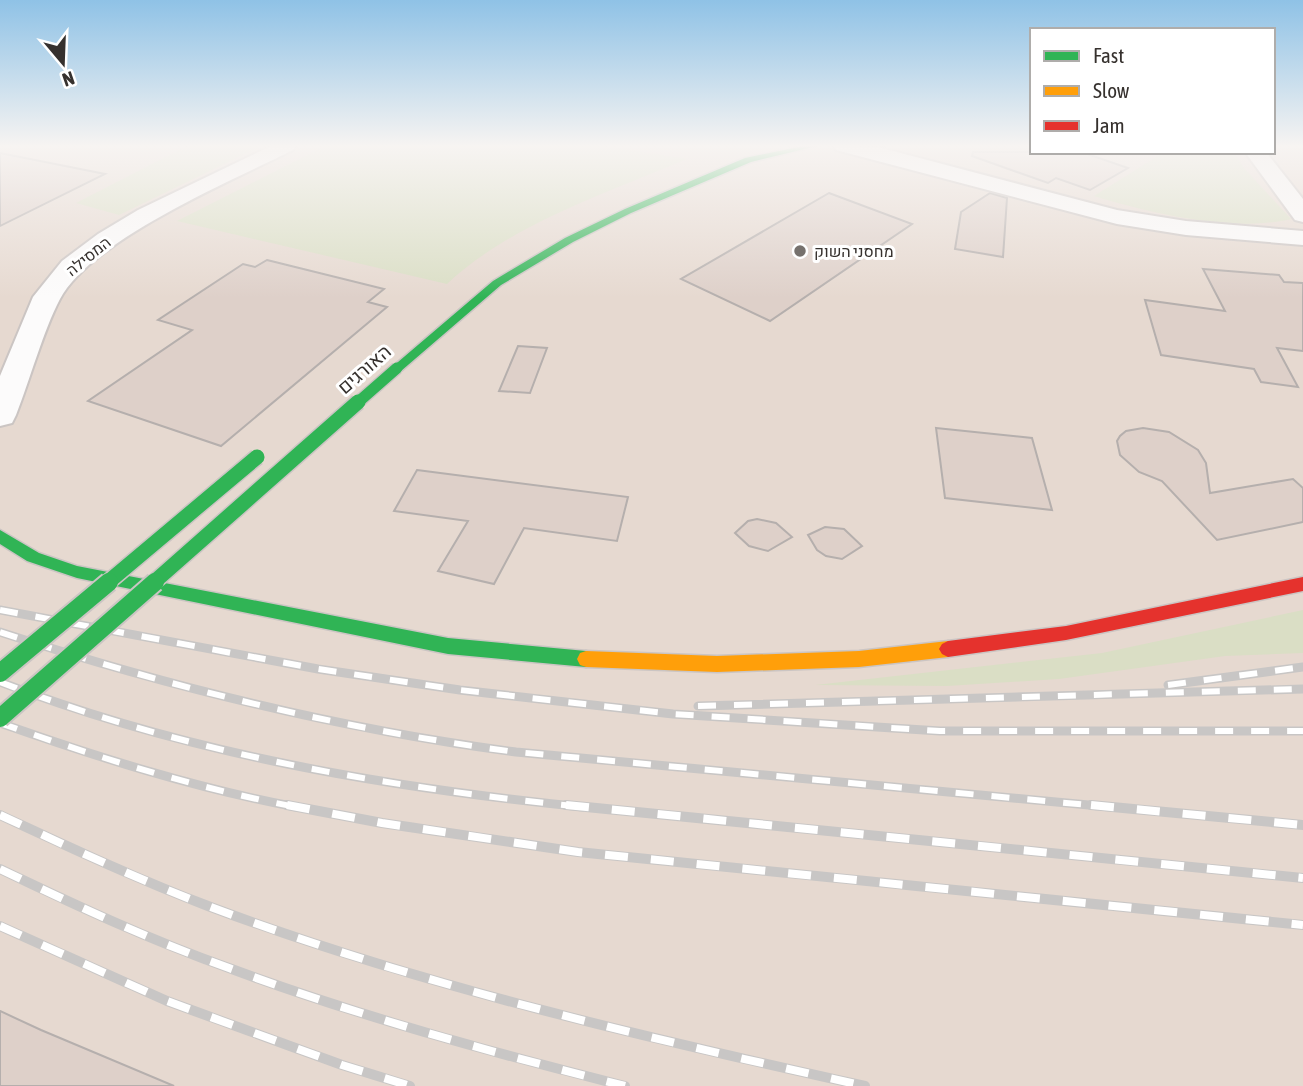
<svg xmlns="http://www.w3.org/2000/svg" width="1303" height="1086" font-family="'Asap Condensed',Heebo,sans-serif">
<style>
.built{fill:#e6d9d0}
.green{fill:#dadec5}
.building{fill:#ded0c9;stroke:#b5afad;stroke-width:2}
.lines{fill:none;stroke-linecap:round;stroke-linejoin:round}
.street-casing{stroke:#cbc5c3;stroke-width:4}
.fast-casing{stroke:#cbc5c3;stroke-width:3}
.slow-casing{stroke:#cbc5c3;stroke-width:3}
.jam-casing{stroke:#cbc5c3;stroke-width:3}
.street{fill:#fcfbfb;fill-rule:evenodd}
.fast{fill:#30b455;fill-rule:evenodd}
.slow{fill:#ff9f0a;fill-rule:evenodd}
.jam{fill:#e5322d;fill-rule:evenodd}
.rail-far1-casing{stroke:#c8c6c5;stroke-width:9}
.rail-casing{stroke:#c8c6c5;stroke-width:10}
.rail-far1{stroke:#fff;stroke-width:6;stroke-dasharray:18;stroke-linecap:butt}
.rail{stroke:#fff;stroke-width:8;stroke-dasharray:23;stroke-linecap:butt}
.fast-bridge-far2-casing{stroke:#cbc5c3;stroke-width:14;stroke-linecap:butt}
.fast-bridge-far1-casing{stroke:#cbc5c3;stroke-width:18;stroke-linecap:butt}
.fast-bridge-casing{stroke:#cbc5c3;stroke-width:22;stroke-linecap:butt}
.fast-bridge-far2{stroke:#30b455;stroke-width:11}
.fast-bridge-far1{stroke:#30b455;stroke-width:15}
.fast-bridge{stroke:#30b455;stroke-width:18}
.poi-dot{fill:#76716d;stroke:#fff;stroke-width:2.5}
.labels{text-anchor:middle;dominant-baseline:central;stroke-width:6;stroke-linejoin:round;paint-order:stroke}
.far-poi-label{font-size:16px;fill:#36312e;stroke:#fff;text-anchor:start}
.far-street-label{font-size:16px;fill:#36312e;stroke:#fff}
.street-label{font-size:19px;fill:#36312e;stroke:#fff}
</style>
<rect width="100%" height="100%" fill="#eee7e3"/>
<polygon class="built" points="0,146 1032,146 1032,152 1273,152 1273,146 1303,146 1303,1086 0,1086"/>
<g class="green">
<polygon points="187,146 261,146 119,215 76,203"/>
<path d="M325,146H605L687,159C609,192 509,225 447,284L177,221Z"/>
<path d="M1164,152H1234L1244,168L1291,219C1234,233 1150,213 1094,196Z"/>
<polygon points="1303,610 1303,653 1225,656 1059,679 947,686 815,685 1102,653"/>
</g>
<g class="building">
<polygon points="973,152 1094,152 1090,155 1128,168 1090,190 1056,178 1048,183 972,156"/>
<polygon points="0,153 105,174 0,226"/>
<polygon points="829,193 912,224 770,321 681,279"/>
<polygon points="990,193 1007,198 1003,257 955,249 961,212"/>
<polygon points="267,260 384,289 368,302 387,307 221,446 88,401 192,330 158,320 243,264 255,267"/>
<polygon points="1203,269 1279,275 1284,282 1303,283 1303,351 1277,348 1298,387 1261,382 1254,369 1161,355 1145,300 1225,311"/>
<polygon points="518,346 547,348 530,393 499,391"/>
<polygon points="936,428 1032,438 1052,510 945,498"/>
<polygon points="1143,428 1169,432 1198,450 1206,463 1210,493 1293,479 1303,488 1303,522 1217,540 1162,481 1139,472 1120,455 1117,441 1120,436 1126,431"/>
<polygon points="417,470 628,497 617,541 524,528 494,584 438,571 468,521 394,511"/>
<polygon points="757,519 776,523 792,537 768,551 749,546 735,533 748,521"/>
<polygon points="825,527 844,529 862,546 842,559 826,556 817,550 808,535"/>
<polygon points="0,1011 41,1030 174,1086 0,1086"/>
</g>
<g class="lines">
<g class="street-casing">
<g id="street">
<path d="M271,146H296L293,150C232,181 92,239 60,299C43,331 30,380 16,415L12,423L0,426V376L33,297L62,261L98,234L138,210Z"/>
<polygon points="833,146 878,147 1117,210 1186,221 1303,231 1303,245 1186,235 1117,224 836,150"/>
<polygon points="1245,152 1266,152 1303,199 1303,222 1295,220"/>
</g>
</g>
<g class="fast-casing">
<g id="fast">
<polygon points="803,146 817,146 751,162 631,213 573,242 501,285 401,371 397,372 391,368 493,281 565,238 625,209 745,158"/>
<polygon points="0,530 39,553 77,566 448,638 586,651 592,653 595,659 592,665 586,667 448,654 77,578 27,561 0,544"/>
</g>
</g>
<g class="slow-casing">
<polygon id="slow" points="948,641 954,644 957,649 954,654 948,657 859,667 717,672 586,667 580,665 577,659 580,653 586,651 717,656 859,651"/>
</g>
<g class="jam-casing">
<polygon id="jam" points="1303,577 1303,591 1066,640 948,657 942,654 939,649 942,644 948,641 1066,626"/>
</g>
<use href="#street" class="street"/>
<use href="#fast" class="fast"/>
<use href="#slow" class="slow"/>
<use href="#jam" class="jam"/>
<g class="rail-far1-casing">
<g id="rail-far1">
<polyline points="0,610 318,669 460,690 673,714 940,731 1303,731"/>
<path d="M0,632C169,687 339,729 516,752L1110,807"/>
<path d="M0,682C188,754 384,787 583,807"/>
<polyline points="1168,685 1303,667"/>
<polyline points="698,706 1303,689"/>
<path d="M0,723C97,757 195,788 296,807"/>
</g>
</g>
<g class="rail-casing">
<g id="rail">
<polyline points="287,805 382,823 578,852 1303,925"/>
<polyline points="566,805 1303,878"/>
<polyline points="1091,805 1303,825"/>
<path d="M0,815C69,847 137,879 208,906C421,986 643,1037 865,1086"/>
<path d="M0,869C75,905 150,940 229,968C358,1016 491,1052 625,1086"/>
<polyline points="0,926 167,1001 342,1065 410,1086"/>
</g>
</g>
<use href="#rail-far1" class="rail-far1"/>
<use href="#rail" class="rail"/>
<g class="fast-bridge-far2-casing">
<polyline id="fast-bridge-far2" points="356,404 397,368"/>
</g>
<g class="fast-bridge-far1-casing">
<g id="fast-bridge-far1">
<polyline points="107,583 257,457"/>
<polyline points="153,583 358,402"/>
</g>
</g>
<g class="fast-bridge-casing">
<g id="fast-bridge">
<polyline points="0,673 109,582"/>
<polyline points="0,718 155,582"/>
</g>
</g>
<use href="#fast-bridge-far2" class="fast-bridge-far2"/>
<use href="#fast-bridge-far1" class="fast-bridge-far1"/>
<use href="#fast-bridge" class="fast-bridge"/>
</g>
<linearGradient id="sky" x2="0" y2="1"><stop stop-color="#8fc2e6"/><stop offset="0.49" stop-color="#f7f4f2"/><stop offset="1" stop-color="#f7f4f2" stop-opacity="0"/></linearGradient>
<rect width="1303" height="298" fill="url(#sky)"/>
<circle class="poi-dot" cx="800" cy="251" r="7"/>
<g class="labels">
<g class="far-poi-label">
<text x="814" y="251">מחסני השוק</text>
</g>
<g class="far-street-label">
<text transform="translate(88 256) rotate(-39)">המסילה</text>
</g>
<g class="street-label">
<text transform="translate(364 369) rotate(-41)">האורגים</text>
</g>
</g>
<rect x="1030" y="28" width="245" height="126" fill="#ffffff" stroke="#afadab" stroke-width="2"/>
<rect x="1044" y="51" width="35" height="10" fill="#30b455" stroke="#afadab" stroke-width="2"/>
<text x="1093" y="63" font-size="21" fill="#36312e">Fast</text>
<rect x="1044" y="86" width="35" height="10" fill="#ff9f0a" stroke="#afadab" stroke-width="2"/>
<text x="1093" y="98" font-size="21" fill="#36312e">Slow</text>
<rect x="1044" y="121" width="35" height="10" fill="#e5322d" stroke="#afadab" stroke-width="2"/>
<text x="1093" y="133" font-size="21" fill="#36312e">Jam</text>
<g transform="translate(63 63) rotate(161)" stroke="#ffffff" stroke-width="5" paint-order="stroke">
<path d="M0-5L12 26L0 18L-12 26Z" fill="#36312e"/>
<text y="-10" font-size="19" font-weight="bold" text-anchor="middle" fill="#36312e">N</text>
</g>
</svg>
